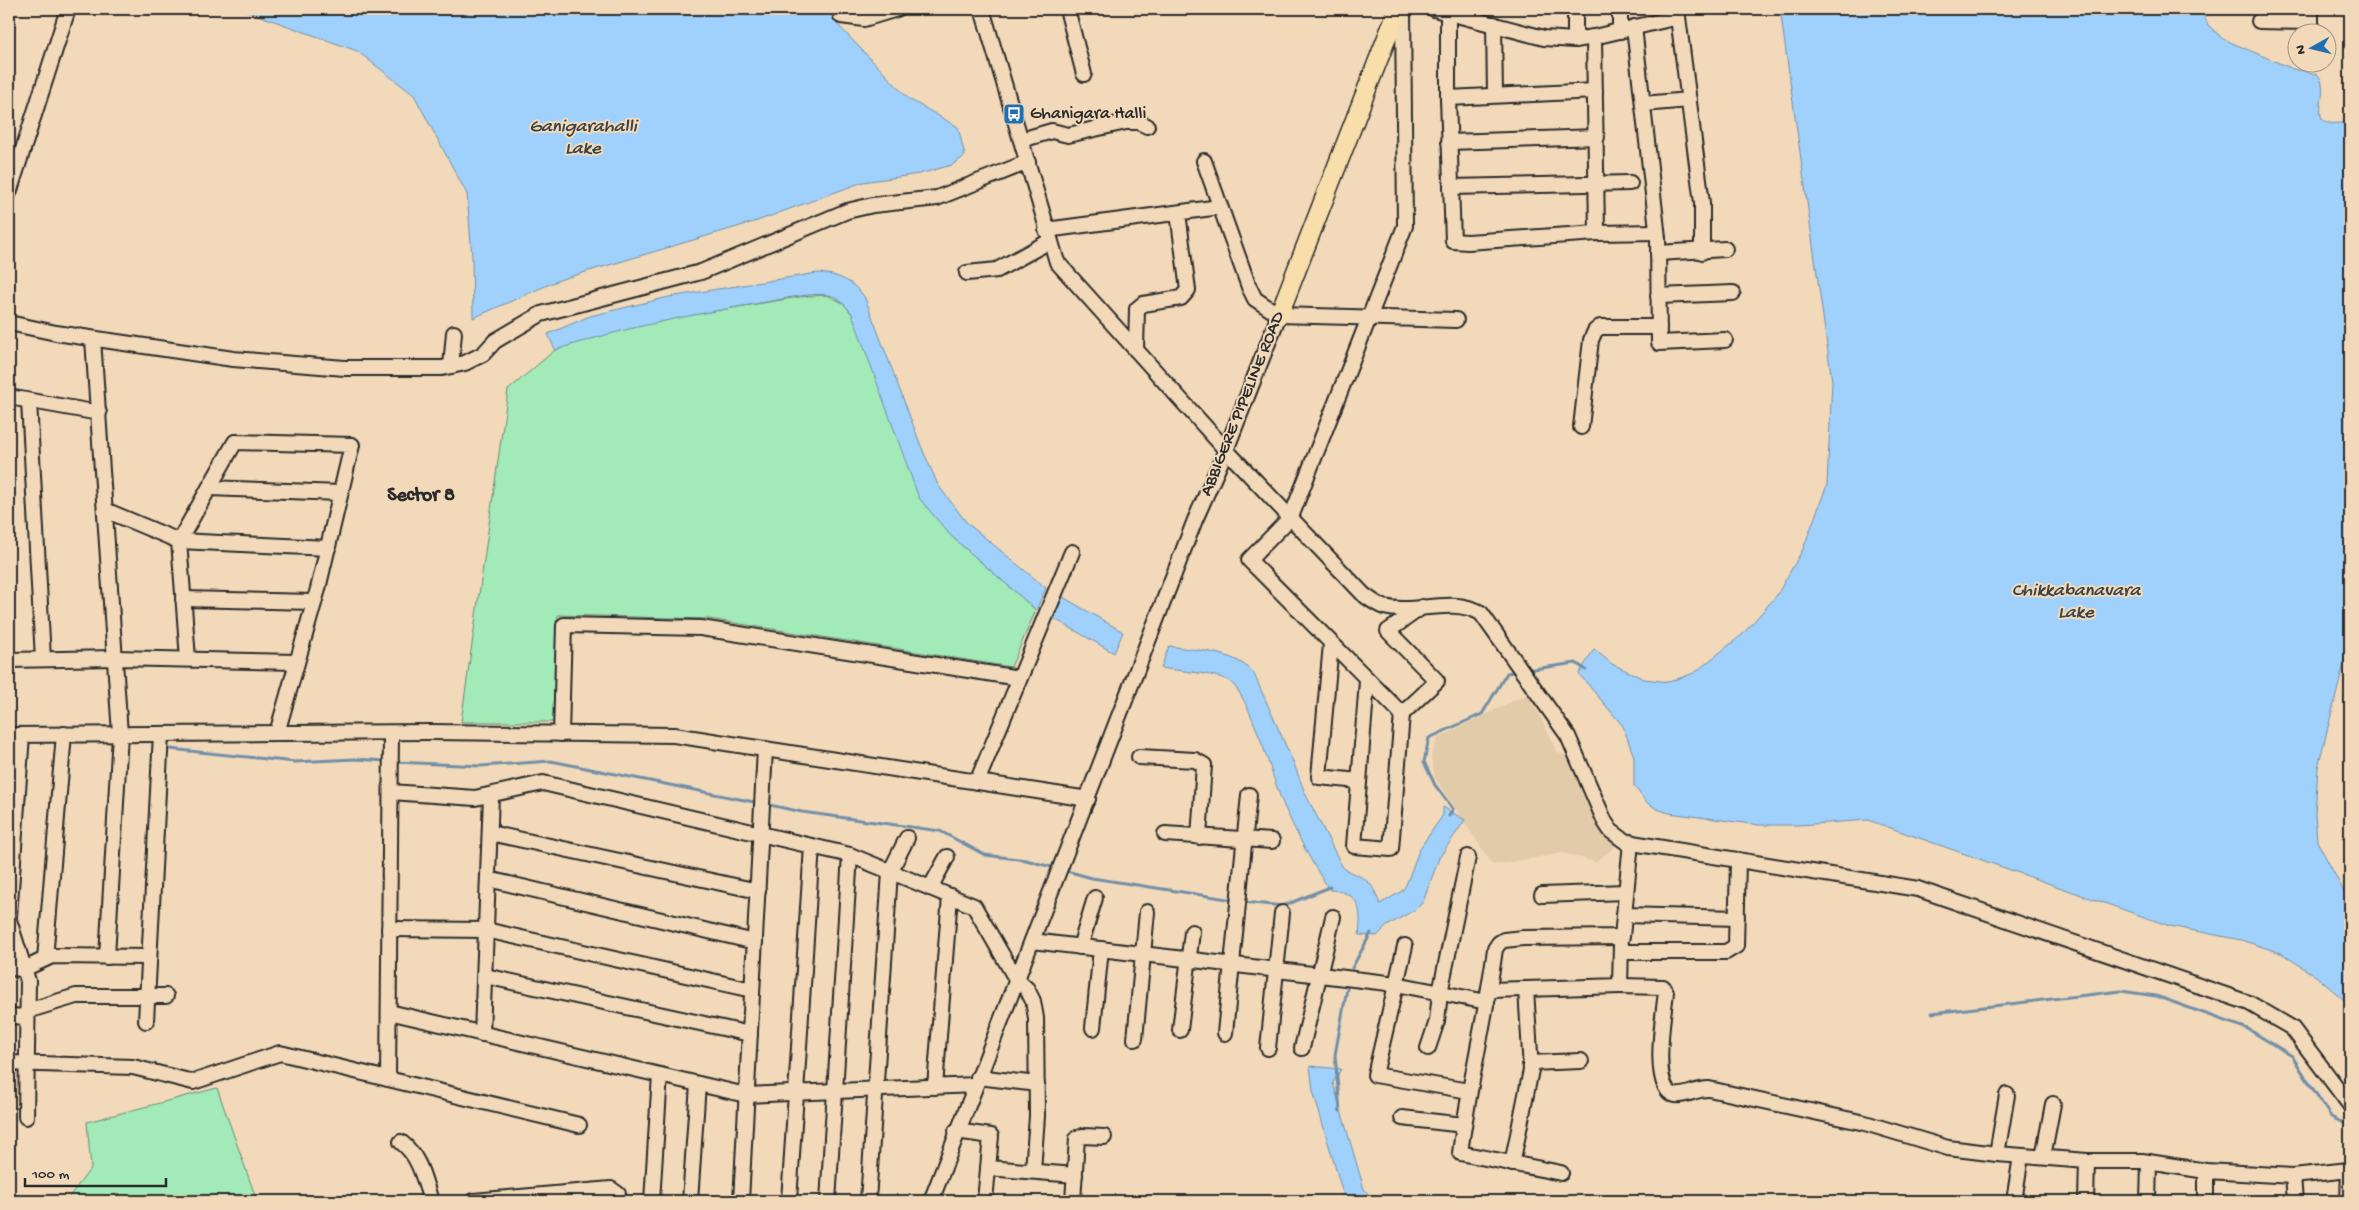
<svg xmlns="http://www.w3.org/2000/svg" width="2359" height="1210" font-family="'Gochi Hand',sans-serif">
<style>
.built{fill:#e2cba9}
.green{fill:#a2eab8;stroke:#668a72}
.water{fill:#9fd1fc;stroke:#718fa8}
.lines{fill:none;stroke-linecap:round;stroke-linejoin:round}
.stream{stroke:#718fa8;stroke-width:3}
.minor-casing{stroke:#2b2b2b;stroke-width:18}
.major-casing{stroke:#2b2b2b;stroke-width:21}
.minor{stroke:#f2d9b9;stroke-width:14}
.major{stroke:#f8deab;stroke-width:18}
.labels{text-anchor:middle;dominant-baseline:central;stroke-width:4;stroke-linejoin:round;paint-order:stroke}
.poi-label{font-size:18px;fill:#2b2b2b;stroke:#f2d9b9;text-anchor:start}
.street-label{font-size:18px;fill:#2b2b2b;stroke:#f2d9b9}
.water-label{font-size:19px;font-style:italic;fill:#3c444a;stroke:#f2d9b9}
.quarter-label{font-size:20px;font-weight:bold;fill:#2b2b2b;stroke:#f2d9b9}
</style>
<rect width="100%" height="100%" fill="#f2d9b9"/>
<filter id="ink" filterUnits="userSpaceOnUse"><feTurbulence type="fractalNoise" baseFrequency=".02" numOctaves="2"/><feDisplacementMap in="SourceGraphic" scale="10" xChannelSelector="R" yChannelSelector="G"/><feConvolveMatrix kernelMatrix="1 2 1 2 8 2 1 2 1" color-interpolation-filters="sRGB"/></filter>
<g filter="url(#ink)">
<polygon class="built" points="1529,693 1557,752 1567,756 1583,788 1594,818 1617,845 1596,862 1563,853 1493,865 1435,778 1431,756 1438,738"/>
<g class="green">
<polygon points="827,295 843,303 852,314 950,535 1036,610 1011,667 709,619 558,615 553,722 461,722 508,390 555,350 601,335 666,319 799,297"/>
<polygon points="217,1088 257,1201 66,1201 91,1168 87,1122"/>
</g>
<g class="water">
<polygon points="241,9 836,9 836,23 909,99 958,127 965,156 952,165 919,174 863,182 757,221 559,280 473,318 472,256 467,194 414,95 357,51"/>
<path d="M1780,9H2201L2208,25L2223,39L2293,69L2317,74C2331,87 2312,116 2326,122C2332,125 2344,122 2350,123V640L2318,767L2315,814L2317,841L2350,903V1005L2317,977L2281,953L2241,940L2170,926L1868,820L1799,825H1759L1669,813L1657,809L1646,802L1634,786V757L1623,726L1579,674L1594,649L1612,664L1644,679L1669,682L1694,673L1743,634L1777,595L1803,549L1827,485L1832,381Z"/>
<path d="M817,273C838,274 853,281 865,298L921,446L938,485L967,523L1046,588L1036,610L950,535L919,498L852,314C846,306 839,297 829,295C810,292 779,300 760,303C690,315 622,328 555,350L548,334L590,316L669,297Z"/>
<polygon points="1056,593 1123,632 1114,653 1048,615"/>
<path d="M1169,646C1198,651 1231,650 1253,672L1294,764L1305,793L1342,866C1348,873 1355,873 1363,878C1373,884 1376,894 1380,904L1402,891L1406,885L1420,848L1443,815V807L1465,820L1439,858L1423,902L1416,909L1387,926L1377,936L1359,935C1362,909 1360,892 1330,890C1312,865 1297,834 1284,806C1273,781 1250,694 1229,681C1216,673 1177,671 1161,668Z"/>
<polygon points="1310,1066 1341,1069 1333,1083 1364,1189 1374,1201 1346,1201 1344,1197 1313,1091"/>
</g>
<g class="lines">
<g class="stream">
<polyline points="1527,670 1576,663 1586,670"/>
<polyline points="170,749 295,762 355,759 386,761"/>
<polyline points="395,762 481,766 551,761 759,803"/>
<polyline points="765,804 802,812 940,831 985,855 1026,860 1055,868"/>
<polyline points="1449,816 1453,809 1435,785 1424,762 1429,738 1482,714 1507,673 1519,671"/>
<polyline points="1063,870 1092,878 1234,900"/>
<polyline points="1243,902 1283,906 1330,887"/>
<polyline points="1352,968 1371,933"/>
<polyline points="1932,1013 2121,991 2156,996 2248,1029 2292,1056 2331,1117 2350,1126"/>
<polyline points="1340,1111 1335,1055 1348,983"/>
</g>
<g class="minor-casing">
<g id="minor">
<path d="M982,9L1057,262L1226,450L1364,595C1370,599 1377,605 1384,607C1415,615 1450,596 1481,613L1568,736L1605,822L1611,831L1626,842L1918,889L2249,1003L2292,1028L2350,1105"/>
<polyline points="1067,9 1084,74"/>
<polyline points="1403,9 1405,226 1291,517 1249,560 1402,714 1437,681 1388,631 1422,607"/>
<polyline points="1434,9 1544,38 1575,40 1594,37 1678,17 1702,203 1702,252"/>
<polyline points="1575,9 1575,40"/>
<polyline points="1620,9 1620,31"/>
<polyline points="1448,13 1448,98 1453,241 1468,242 1597,233"/>
<polyline points="841,16 864,19 897,9"/>
<polyline points="2259,21 2311,22"/>
<polyline points="1494,24 1495,95"/>
<polyline points="1634,27 1658,238 1659,343 1725,340"/>
<polyline points="2311,32 2311,9"/>
<polyline points="1594,37 1597,233 1657,232"/>
<polyline points="1448,98 1595,91"/>
<polyline points="1643,104 1689,100"/>
<polyline points="1021,140 1052,131 1068,135 1126,122 1138,122 1147,126"/>
<polyline points="1449,142 1597,137"/>
<polyline points="1204,161 1249,287 1255,299 1279,315 1456,320"/>
<polyline points="1451,187 1630,183"/>
<polyline points="9,193 68,9"/>
<polyline points="1046,230 1220,207"/>
<polyline points="1658,253 1725,249"/>
<polyline points="967,273 997,270 1050,241"/>
<polyline points="1658,296 1733,293"/>
<polyline points="9,323 56,333 233,359 345,368 442,368 465,363 483,354 495,341 541,314 701,272 847,211 873,205 937,198 1028,162"/>
<polyline points="93,339 120,734 107,957"/>
<polyline points="1136,350 1137,309 1143,304 1181,298 1188,290 1178,213"/>
<polyline points="451,366 454,333"/>
<polyline points="9,397 99,413"/>
<polyline points="29,401 43,659"/>
<polyline points="1581,427 1591,340 1595,331 1600,327 1659,327"/>
<polyline points="209,488 340,493"/>
<polyline points="105,510 179,541 328,548"/>
<polyline points="183,599 314,602"/>
<polyline points="1331,644 1319,777 1359,781"/>
<polyline points="188,659 179,541 235,442 352,445 318,589 277,733"/>
<polyline points="9,660 115,658 297,662"/>
<polyline points="1367,681 1354,846 1391,849 1402,714"/>
<polyline points="561,734 564,625 701,628 1019,678"/>
<polyline points="9,735 430,732 674,735 1088,799"/>
<polyline points="1139,757 1195,760 1204,765 1199,837"/>
<polyline points="977,782 1072,552"/>
<polyline points="391,792 475,798 543,783 850,855"/>
<polyline points="490,833 758,891"/>
<polyline points="1165,834 1272,841"/>
<polyline points="488,879 755,942"/>
<polyline points="930,888 947,857"/>
<polyline points="1542,895 1625,892"/>
<polyline points="1624,915 1737,918"/>
<polyline points="9,917 22,735"/>
<polyline points="9,920 28,981 26,1117"/>
<polyline points="389,929 486,930 752,990"/>
<polyline points="1032,941 1396,984 1487,1002"/>
<polyline points="1405,946 1375,1075 1469,1091"/>
<polyline points="1080,947 1095,898"/>
<polyline points="1621,952 1726,952 1736,946 1738,860"/>
<polyline points="45,959 64,734"/>
<polyline points="9,968 24,969 52,956 149,957"/>
<polyline points="485,976 750,1034"/>
<path d="M1620,986L1663,987L1666,992C1664,1011 1650,1090 1675,1095C1686,1097 1697,1088 1709,1089L1865,1123L1948,1148L1997,1154L2087,1161H2142L2206,1171L2293,1176L2349,1170L2348,1201"/>
<polyline points="1490,990 1620,986 1621,944"/>
<polyline points="27,1011 76,996 166,996"/>
<polyline points="389,1012 746,1095 975,1085"/>
<polyline points="9,1016 27,1017"/>
<polyline points="146,1021 161,734"/>
<polyline points="1093,1028 1101,949"/>
<polyline points="1180,1030 1192,932"/>
<polyline points="1225,1033 1249,795"/>
<polyline points="482,1034 491,795"/>
<polyline points="1135,1039 1147,912"/>
<polyline points="1268,1048 1282,913"/>
<polyline points="1302,1048 1333,917"/>
<polyline points="1428,1048 1437,1021 1440,993 1468,857"/>
<polyline points="9,1063 133,1067 193,1082 280,1053 579,1125"/>
<polyline points="1530,1063 1581,1061"/>
<polyline points="978,1077 1037,1084"/>
<polyline points="388,1079 391,733"/>
<polyline points="935,1087 950,896"/>
<polyline points="1402,1118 1464,1125"/>
<polyline points="956,1131 991,1136 985,1201"/>
<path d="M401,1142C419,1156 423,1176 430,1198L433,1201"/>
<polyline points="1997,1154 2007,1095"/>
<polyline points="2043,1157 2053,1104"/>
<polyline points="1512,1164 1531,1070 1526,989"/>
<polyline points="988,1168 1075,1175"/>
<polyline points="2206,1171 2206,1201"/>
<path d="M1561,1173L1460,1153C1469,1084 1486,1017 1495,949L1499,943L1504,940L1523,938L1622,937L1631,842"/>
<polyline points="2293,1176 2295,1201"/>
<polyline points="473,1201 611,1189 618,1194 618,1201"/>
<polyline points="652,1201 660,1075"/>
<polyline points="690,1201 698,1084"/>
<polyline points="741,1201 765,749"/>
<polyline points="789,1201 812,846"/>
<polyline points="828,1201 850,855 974,906 1016,979 1027,989 1033,1001 1036,1018 1037,1116 1033,1171"/>
<polyline points="868,1201 890,872 907,838"/>
<polyline points="931,1201 1195,520 1226,450 1279,315"/>
<polyline points="1073,1201 1077,1138 1083,1136 1104,1137"/>
<polyline points="2014,1201 2021,1156"/>
<polyline points="2086,1201 2087,1161"/>
<polyline points="2148,1201 2149,1162"/>
</g>
</g>
<g class="major-casing">
<polyline id="major" points="1279,315 1398,9"/>
</g>
<use href="#minor" class="minor"/>
<use href="#major" class="major"/>
</g>
</g>
<defs>
<g id="bus-square" transform="scale(1.125)"><rect x="-9" y="-9" width="18" height="18" rx="4" fill="#1f6fb2" stroke="#f2d9b9"/><path d="M-5-6H5V4H4V6H2V4H-2V6H-4V4H-5ZM-3.5-4V0h7V-4ZM-3.5 1.2v1.5H-2V1.2ZM2 1.2v1.5H3.5V1.2Z" fill="#fff"/></g>
</defs>
<g fill-rule="evenodd">
<use href="#bus-square" x="1014" y="114"/>
</g>
<g class="labels">
<g class="poi-label">
<text x="1030" y="114">Ghanigara Halli</text>
</g>
<g class="street-label">
<text transform="translate(1243 404) rotate(-68)">ABBIGERE PIPELINE ROAD</text>
</g>
<g class="water-label">
<text x="583" y="127">Ganigarahalli<tspan x="583" dy="22">Lake</tspan></text>
<text x="2076" y="591">Chikkabanavara<tspan x="2076" dy="22">Lake</tspan></text>
</g>
<g class="quarter-label">
<text x="421" y="496">Sector 8</text>
</g>
</g>
<rect width="2359" height="1210" fill="none" stroke="#f2d9b9" stroke-width="30"/>
<rect x="15" y="15" width="2329" height="1180" fill="none" stroke="#2b2b2b" stroke-width="2" filter="url(#ink)"/>
<g transform="translate(2312 48) rotate(262)"><circle r="24" fill="#f2d9b9" stroke="#a29380"/>
<path d="M0-4L9 19L0 12L-9 19Z" fill="#1f6fb2"/>
<text y="-8" font-size="14" font-weight="bold" text-anchor="middle" fill="#2b2b2b">N</text>
</g>
<path d="M25 1178v8h141v-8" fill="none" stroke="#2b2b2b" stroke-width="2.5"/>
<text x="32" y="1178" font-size="15" fill="#2b2b2b" stroke="#f2d9b9" stroke-width="4" paint-order="stroke">100 m</text>
</svg>
